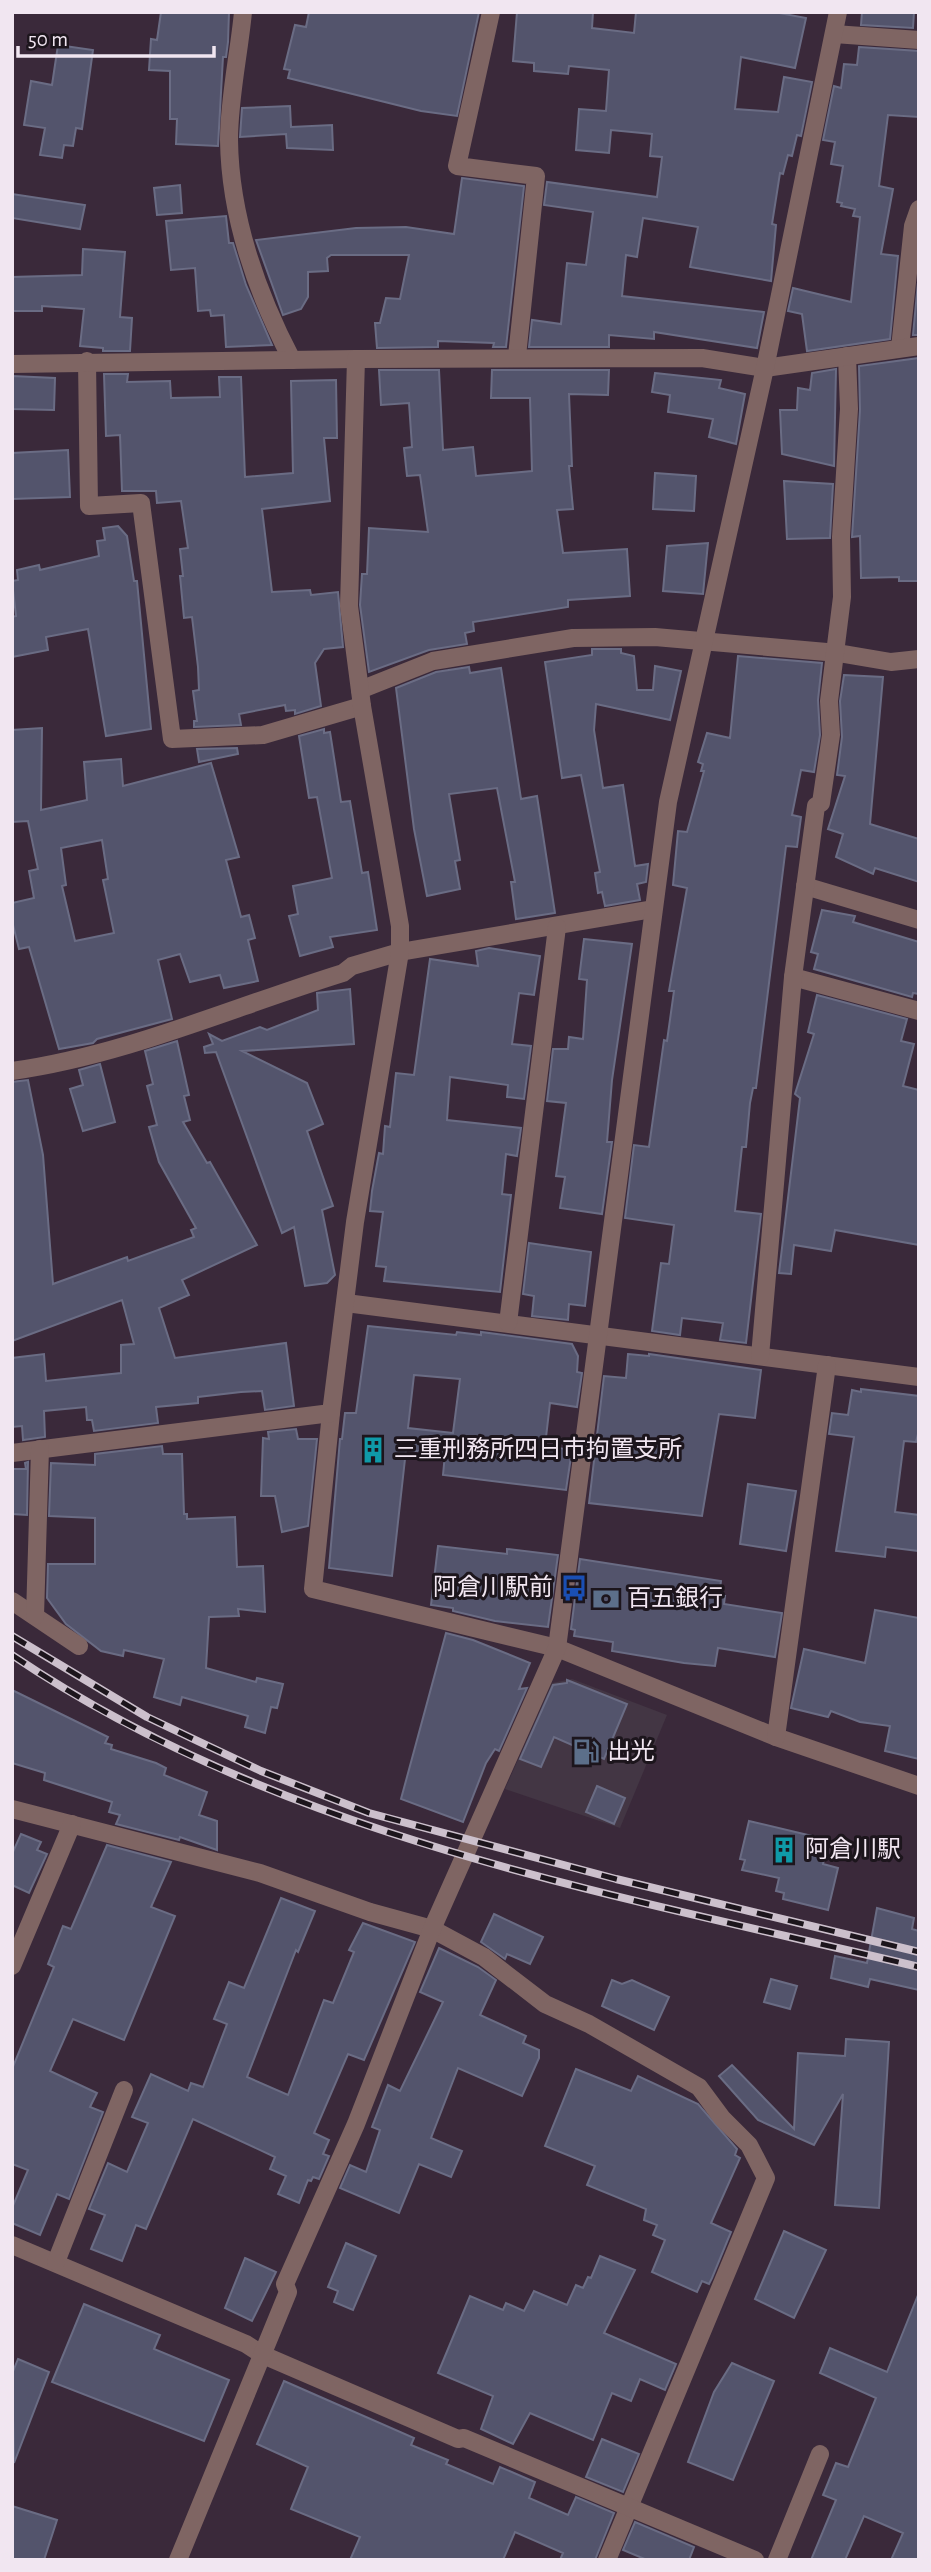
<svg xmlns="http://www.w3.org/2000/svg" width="931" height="2572" font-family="'Alegreya Sans','Noto Sans JP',sans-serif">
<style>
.commercial{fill:#433644}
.building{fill:#53546c;stroke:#6a6c84;stroke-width:2;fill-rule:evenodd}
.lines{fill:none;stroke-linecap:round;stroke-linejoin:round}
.minor{stroke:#7f6563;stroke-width:18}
.rail-casing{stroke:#ccc0cc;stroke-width:8}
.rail{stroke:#1c151c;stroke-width:5;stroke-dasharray:16;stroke-linecap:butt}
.labels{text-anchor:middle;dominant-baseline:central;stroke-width:6;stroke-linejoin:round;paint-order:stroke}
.poi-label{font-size:24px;fill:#f1e6f1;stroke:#1c151c;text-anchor:start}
</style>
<rect width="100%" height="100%" fill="#3a293a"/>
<polygon class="commercial" points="572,1679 667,1715 620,1828 505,1789 552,1683"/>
<g class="building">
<polygon points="161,12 229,12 228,42 226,57 223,57 218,146 176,144 177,119 170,119 170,71 149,70 151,39 157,40"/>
<polygon points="309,12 479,12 457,116 421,111 288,78 290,70 284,69 295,25 306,27"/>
<polygon points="517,12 593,12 592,28 634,33 636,12 774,12 806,18 795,68 741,57 735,109 778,112 784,77 812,82 801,136 797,135 792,156 788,155 783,174 780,173 772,224 776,225 771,281 690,267 698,227 643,218 637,257 626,255 622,296 764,312 757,348 654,332 654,339 609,335 609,347 529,347 532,320 561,324 567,263 586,265 593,212 544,205 547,182 657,197 662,157 650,156 652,134 611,130 609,153 576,150 579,109 606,111 609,70 569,66 568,74 534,71 534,63 513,61"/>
<polygon points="862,12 914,12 913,28 861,25"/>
<polygon points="58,45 93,50 82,129 76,128 73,146 64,145 62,158 40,155 45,128 24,125 31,81 52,85"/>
<polygon points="859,47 919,51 919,117 888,115 879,186 893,189 881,254 898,256 890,339 807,351 802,314 788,311 793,288 851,302 860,217 853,216 855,209 841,206 842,203 837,202 843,166 831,164 835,142 823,140 834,86 841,88 844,64 857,65"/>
<polygon points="290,106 291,127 332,125 333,150 287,148 286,134 240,137 242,108"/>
<polygon points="462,178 524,186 506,347 493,347 494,343 438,341 438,347 377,348 375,323 380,323 386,298 400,299 409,255 331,255 327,258 328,271 308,272 308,297 301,309 283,315 256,240 356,228 406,227 454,234"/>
<polygon points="180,185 182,213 157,215 154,188"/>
<polygon points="12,194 85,205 80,229 12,218"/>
<polygon points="226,216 229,243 233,243 246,285 272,345 226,347 224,315 211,316 210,310 198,311 195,268 171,270 166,221"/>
<polygon points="83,249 125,252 120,317 132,318 130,351 103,351 103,348 80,346 84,309 42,306 42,311 12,311 12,277 82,275"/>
<polygon points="918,282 919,335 913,335"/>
<polygon points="919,358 919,581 899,581 899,577 861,578 860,536 852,537 860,410 859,366"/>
<polygon points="836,369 834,466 782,454 780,410 797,410 798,388 810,390 812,373"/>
<polygon points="379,370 439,370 443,450 473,447 476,476 532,471 530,398 491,398 492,370 609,370 608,395 569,394 572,466 569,466 573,509 557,510 563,553 627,549 630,596 568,600 568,607 473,622 474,631 465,633 467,644 429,650 369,672 360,605 362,574 367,574 369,528 428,532 420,475 407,476 404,448 412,447 409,403 381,405"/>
<polygon points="655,373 721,380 719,388 745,394 736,444 709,437 713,419 668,412 670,395 652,392"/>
<polygon points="104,374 128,374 127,382 170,381 171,398 220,397 219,377 241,377 245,477 293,473 291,381 336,380 337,438 324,438 330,501 262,509 272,592 310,590 311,595 338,592 343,647 324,649 315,663 321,706 295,714 295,710 286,711 285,705 239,714 241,725 194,727 194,721 197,721 193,691 199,690 198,667 192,617 184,618 180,576 183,576 180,549 188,548 181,501 157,503 156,491 122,491 120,435 106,436"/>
<polygon points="12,376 55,378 54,410 12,409"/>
<polygon points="68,450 70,497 12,499 12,453"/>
<polygon points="655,473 696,476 694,511 653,509"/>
<polygon points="784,481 833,484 830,538 787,539"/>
<polygon points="118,526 127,536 134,581 137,581 151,729 106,736 88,629 46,637 48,650 12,657 12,617 16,616 12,581 18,580 17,570 39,565 40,570 99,556 97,541 105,540 103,528"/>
<polygon points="708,543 703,594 663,591 667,546"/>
<polygon points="592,649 621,649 621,653 634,656 637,690 653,690 655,666 681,671 670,720 596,704 594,730 603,788 623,785 635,866 648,864 646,882 637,884 640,900 605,906 602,892 598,893 595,873 600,872 581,775 562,778 545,662 592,655"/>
<polygon points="738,656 822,663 818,700 820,735 814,772 801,770 792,815 801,817 797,847 786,846 756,1088 753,1088 750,1103 746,1147 742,1147 735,1211 761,1214 746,1343 720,1340 723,1323 682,1318 680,1335 652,1331 661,1263 669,1264 674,1225 625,1218 634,1145 649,1147 664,1040 667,1041 674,991 669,991 687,888 673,885 678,831 687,832 704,771 701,771 703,764 698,762 707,733 730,738"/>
<polygon points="469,667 470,673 501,668 521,799 537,796 555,913 516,919 511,882 515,882 497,788 449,794 460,860 455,861 460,889 427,896 414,829 396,688 436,672"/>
<polygon points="844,675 883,677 870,824 919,839 919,882 875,868 873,874 836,857 843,834 828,829 845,776 837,775 842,737 840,701"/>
<path d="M42,728L41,810L87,800L84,762L121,759L123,786L211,763L239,857L226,860L241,917L249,915L255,938L248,940L258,981L224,988L220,975L190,982L180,954L158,960L172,1019L97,1039L93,1043L59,1049L29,947L19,949L12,921V903L34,898L29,871L38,869L28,821L12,822V730ZM102,840L108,879L103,880L114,933L75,941L62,886L66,885L61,848Z"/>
<polygon points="324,729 324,733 330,732 341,802 350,801 362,873 368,872 377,930 330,937 333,947 300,956 289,916 298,914 293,886 332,878 317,797 309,798 299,736"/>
<polygon points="237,748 238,754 199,762 197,749"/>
<polygon points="822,910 855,916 853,922 919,942 919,994 913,993 912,997 814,969 818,954 811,952"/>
<polygon points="584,939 632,944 612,1080 607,1142 612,1142 602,1214 560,1208 565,1177 556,1176 566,1103 547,1101 553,1049 568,1049 569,1037 583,1039 587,980 579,979"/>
<polygon points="489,948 540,956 534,995 519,993 512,1044 531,1046 524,1099 507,1097 508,1085 450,1077 447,1120 521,1128 517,1156 506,1154 502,1194 511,1195 500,1292 384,1281 386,1267 376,1266 383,1212 370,1211 372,1191 379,1153 383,1154 385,1126 390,1127 396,1073 414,1075 430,959 478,966 476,951"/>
<polygon points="350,989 354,1044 242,1051 307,1083 323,1124 307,1131 333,1206 322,1210 335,1275 327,1283 305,1286 294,1227 282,1233 216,1052 205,1053 204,1047 213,1044 209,1034 222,1041 260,1027 267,1030 318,1010 317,993"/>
<polygon points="817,995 907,1019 901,1041 914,1044 903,1086 919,1090 919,1245 835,1230 831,1251 794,1245 791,1274 779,1273 800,1098 795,1094 814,1034 808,1032"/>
<polygon points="177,1041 189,1095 184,1096 190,1120 183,1122 207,1163 210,1162 257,1245 182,1280 189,1295 159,1308 175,1358 286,1343 294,1406 265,1410 262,1391 241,1392 198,1397 198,1403 156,1407 158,1423 94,1431 92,1420 87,1420 86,1407 44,1411 45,1437 23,1440 22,1426 12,1427 12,1358 44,1354 46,1381 121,1373 121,1345 134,1344 122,1300 12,1341 12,1082 28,1080 43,1155 53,1284 127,1257 128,1261 194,1237 191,1230 196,1228 159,1162 149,1127 157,1125 147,1086 153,1084 145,1051"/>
<polygon points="100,1064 115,1122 83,1131 70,1089 83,1085 79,1070"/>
<polygon points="529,1243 591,1252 585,1306 569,1304 568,1320 532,1316 534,1296 523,1294"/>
<path d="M368,1326L456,1335L457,1332L481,1335V1332L572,1344L578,1356L577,1372L582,1373L577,1407L550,1403L545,1446L572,1450L566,1490L443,1475L445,1454L406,1450L392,1576L329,1568L340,1439H342L345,1413H356ZM414,1375L460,1379L453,1433L408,1428Z"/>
<polygon points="628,1354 649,1356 649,1354 761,1370 755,1418 719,1414 702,1516 589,1503 604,1376 626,1378"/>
<polygon points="861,1389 919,1396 919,1430 916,1442 904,1441 895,1512 919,1515 919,1551 886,1547 885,1557 836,1551 854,1437 829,1434 832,1413 848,1415 852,1390 861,1392"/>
<polygon points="296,1429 298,1439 317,1439 308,1526 282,1532 275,1496 261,1496 263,1438 269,1439 268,1432"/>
<polygon points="162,1446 163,1454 182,1454 184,1514 187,1514 187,1519 235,1517 237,1567 263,1566 265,1612 238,1609 239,1616 209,1617 206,1668 256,1682 257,1678 283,1684 277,1708 271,1707 265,1733 245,1727 248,1716 182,1697 180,1705 154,1697 164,1659 124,1650 123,1656 101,1651 66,1624 47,1598 48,1564 95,1564 95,1518 49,1516 51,1463 95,1465 95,1454"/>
<polygon points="28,1462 27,1515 12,1514 12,1469 26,1469 25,1463"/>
<polygon points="748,1484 796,1491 786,1551 740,1544"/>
<polygon points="438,1546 507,1554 507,1549 558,1555 548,1627 495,1621 453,1611 453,1608 431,1605"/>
<polygon points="580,1559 721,1581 719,1596 725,1596 724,1604 782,1613 775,1657 718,1648 715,1666 684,1663 612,1651 613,1642 574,1636 575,1630 571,1629"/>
<polygon points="875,1610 919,1618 919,1759 885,1751 890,1726 860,1722 831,1711 828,1717 791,1708 804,1649 865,1663"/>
<polygon points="446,1633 473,1640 530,1663 519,1689 527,1688 499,1751 495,1749 486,1763 463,1822 401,1799"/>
<polygon points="567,1680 627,1704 604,1759 554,1737 541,1767 520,1759 553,1685 567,1683"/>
<polygon points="12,1690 108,1737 105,1743 112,1745 111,1749 156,1763 166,1768 164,1775 207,1792 199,1815 217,1821 217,1850 180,1837 179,1840 116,1824 120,1815 109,1812 112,1802 44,1780 45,1773 12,1763"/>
<polygon points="597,1786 625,1798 614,1824 586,1812"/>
<polygon points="749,1821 829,1840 823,1864 838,1868 828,1910 783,1899 784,1893 776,1891 779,1878 742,1870 745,1860 740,1859"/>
<polygon points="21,1834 41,1842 37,1850 47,1854 29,1893 12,1885 12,1854"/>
<polygon points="107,1845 171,1862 151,1907 175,1916 124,2040 73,2019 50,2071 97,2093 90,2107 103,2112 69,2199 57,2194 40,2235 12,2223 12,2208 28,2170 12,2164 12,2069 54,1967 48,1964 63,1926 71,1929"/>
<polygon points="281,1898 315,1911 298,1952 296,1950 247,2077 288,2095 324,2000 333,2003 354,1952 349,1950 363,1923 415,1942 364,2060 348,2054 314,2133 329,2140 323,2154 329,2156 319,2179 313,2177 311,2181 308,2180 299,2203 278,2194 286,2176 270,2169 275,2157 193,2119 146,2229 136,2225 122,2261 91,2249 105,2215 89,2209 108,2163 127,2172 148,2123 132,2117 151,2074 188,2091 191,2083 203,2087 227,2024 214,2019 229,1982 244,1988"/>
<polygon points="877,1908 914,1918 912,1929 919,1931 919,1990 870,1979 868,1987 831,1978 835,1956 867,1963"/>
<polygon points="494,1914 543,1937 530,1964 507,1954 505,1959 481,1942"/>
<polygon points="439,1948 478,1967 496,1980 480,2015 526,2036 523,2043 539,2050 539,2058 522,2096 458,2068 431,2138 462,2151 451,2177 419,2164 399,2213 340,2188 350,2165 366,2172 380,2130 372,2127 388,2085 400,2091 443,2002 420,1992"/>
<polygon points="771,1979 797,1986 790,2009 764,2002"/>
<polygon points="612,1980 622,1984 632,1980 669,1997 654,2030 602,2006"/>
<polygon points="846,2039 889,2042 879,2208 835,2205 843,2094 814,2145 758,2120 719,2076 732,2065 794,2129 798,2053 845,2056"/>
<polygon points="576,2069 631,2091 638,2076 698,2104 737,2149 735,2155 740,2158 711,2223 731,2232 712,2278 709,2284 702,2281 697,2292 652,2272 665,2240 653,2235 657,2225 644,2220 646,2209 587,2185 595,2166 545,2146"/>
<polygon points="784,2231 826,2250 794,2318 755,2299"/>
<polygon points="346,2243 376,2256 353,2310 334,2302 338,2291 328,2287"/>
<polygon points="600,2256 635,2270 604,2333 676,2364 665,2390 640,2379 631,2401 612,2393 593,2440 530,2413 513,2444 481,2429 493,2396 438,2373 470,2296 503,2310 506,2303 524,2311 534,2291 567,2305 576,2285 583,2288 588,2277 591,2278"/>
<polygon points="245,2258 276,2272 252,2321 225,2308"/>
<polygon points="918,2295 919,2560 891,2560 903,2533 864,2516 845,2560 811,2560 836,2500 823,2495 836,2463 848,2467 876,2398 820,2373 830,2348 887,2372"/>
<polygon points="84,2304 160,2335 154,2349 229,2380 204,2441 52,2382"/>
<polygon points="18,2359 49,2372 14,2463 12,2374"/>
<polygon points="732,2363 774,2381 733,2480 688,2462 714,2392"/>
<polygon points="284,2381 414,2438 411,2445 448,2460 446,2464 493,2484 500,2467 535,2482 529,2498 568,2515 576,2497 614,2513 595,2560 560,2560 563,2553 515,2532 503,2560 350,2560 360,2537 291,2509 308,2467 257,2444"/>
<polygon points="602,2439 639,2454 623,2492 586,2477"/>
<polygon points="12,2506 57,2520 44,2560 12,2560"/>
<polygon points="635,2522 694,2547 689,2560 647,2560 623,2550"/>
</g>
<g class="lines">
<g class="minor">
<path d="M243,12C239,54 229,98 229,140C230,217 257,293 292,360"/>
<polyline points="491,12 457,166 536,176 517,356"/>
<polyline points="834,34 919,40"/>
<polyline points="900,348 913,226 919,209"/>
<polyline points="87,361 89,506 141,503 172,739 263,735 362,706"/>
<polyline points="12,364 356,359"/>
<polyline points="360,690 433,661 573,638 655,637 838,653 891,662 919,659"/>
<polyline points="805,886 919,920"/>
<polyline points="793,977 919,1011"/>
<path d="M12,1071C126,1055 233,1007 343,973L352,966L400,952L653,909"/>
<polyline points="346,1303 919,1377"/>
<polyline points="508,1323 557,927"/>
<polyline points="760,1356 793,977 816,806 821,803 831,735 829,701 842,597 841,537 849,409 847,356"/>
<polyline points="331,1413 313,1589 557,1648 776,1737 919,1786"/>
<polyline points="12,1453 331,1413 355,1222 400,952 400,926 362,706 349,606 356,359 702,358 765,368 919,346"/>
<polyline points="12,1601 79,1646"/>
<polyline points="35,1616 40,1449"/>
<polyline points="776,1737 827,1365"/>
<polyline points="12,1809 260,1873 370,1912 432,1929 484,1957 545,2004 589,2024 699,2087 722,2118 749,2145 766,2178 607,2560"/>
<polyline points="12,1966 72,1824"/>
<polyline points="12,2245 246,2344 263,2355 458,2439 464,2438 755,2560"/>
<polyline points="56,2262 124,2090"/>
<polyline points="178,2560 288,2292 285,2284 356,2124 432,1929 557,1648 668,802 765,368 838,12"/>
<polyline points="777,2560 820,2454"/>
</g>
<g class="rail-casing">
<g id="rail">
<polyline points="12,1636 147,1717 261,1771 369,1813 616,1879 919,1952"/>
<path d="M12,1655C281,1837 609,1893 919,1967"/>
</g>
</g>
<use href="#rail" class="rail"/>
</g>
<defs>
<g id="building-bare" transform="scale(2.1)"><path d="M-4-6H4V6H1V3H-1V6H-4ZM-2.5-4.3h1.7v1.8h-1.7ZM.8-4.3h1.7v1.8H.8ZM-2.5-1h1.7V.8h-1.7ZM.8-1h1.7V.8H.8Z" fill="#0f9aa8" stroke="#1c151c" stroke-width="2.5" paint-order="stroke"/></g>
<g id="bus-bare" transform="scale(2.1)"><path d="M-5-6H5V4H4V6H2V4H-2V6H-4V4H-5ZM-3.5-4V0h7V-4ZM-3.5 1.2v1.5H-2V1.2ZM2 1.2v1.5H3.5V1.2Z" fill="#1a4fb4" stroke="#1c151c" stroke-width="2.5" paint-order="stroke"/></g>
<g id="bank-bare" transform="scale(2.1)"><path d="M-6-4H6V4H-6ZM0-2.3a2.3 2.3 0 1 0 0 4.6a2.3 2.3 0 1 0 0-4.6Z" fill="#5c6f8a" stroke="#1c151c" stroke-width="2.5" paint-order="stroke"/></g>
<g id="fuel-bare" transform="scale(2.1)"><path d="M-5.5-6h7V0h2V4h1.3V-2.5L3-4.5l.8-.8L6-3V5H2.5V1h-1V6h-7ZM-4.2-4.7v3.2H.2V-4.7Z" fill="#5c6f8a" stroke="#1c151c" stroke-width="2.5" paint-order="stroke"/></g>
</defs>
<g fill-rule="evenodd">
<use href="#building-bare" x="373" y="1450"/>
<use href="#bus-bare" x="574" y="1588"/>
<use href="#bank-bare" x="606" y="1599"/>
<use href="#fuel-bare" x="586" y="1752"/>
<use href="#building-bare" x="784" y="1850"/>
</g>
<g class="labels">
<g class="poi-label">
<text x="394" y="1450">三重刑務所四日市拘置支所</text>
<text x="553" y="1588" text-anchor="end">阿倉川駅前</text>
<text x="627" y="1599">百五銀行</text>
<text x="607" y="1752">出光</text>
<text x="805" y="1850">阿倉川駅</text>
</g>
</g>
<rect width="931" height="2572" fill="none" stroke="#f1e6f1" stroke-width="28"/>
<path d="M18 46v10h196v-10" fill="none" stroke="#f1e6f1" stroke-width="3.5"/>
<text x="28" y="46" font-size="21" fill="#f1e6f1" stroke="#1c151c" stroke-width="5" paint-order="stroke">50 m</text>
</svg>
